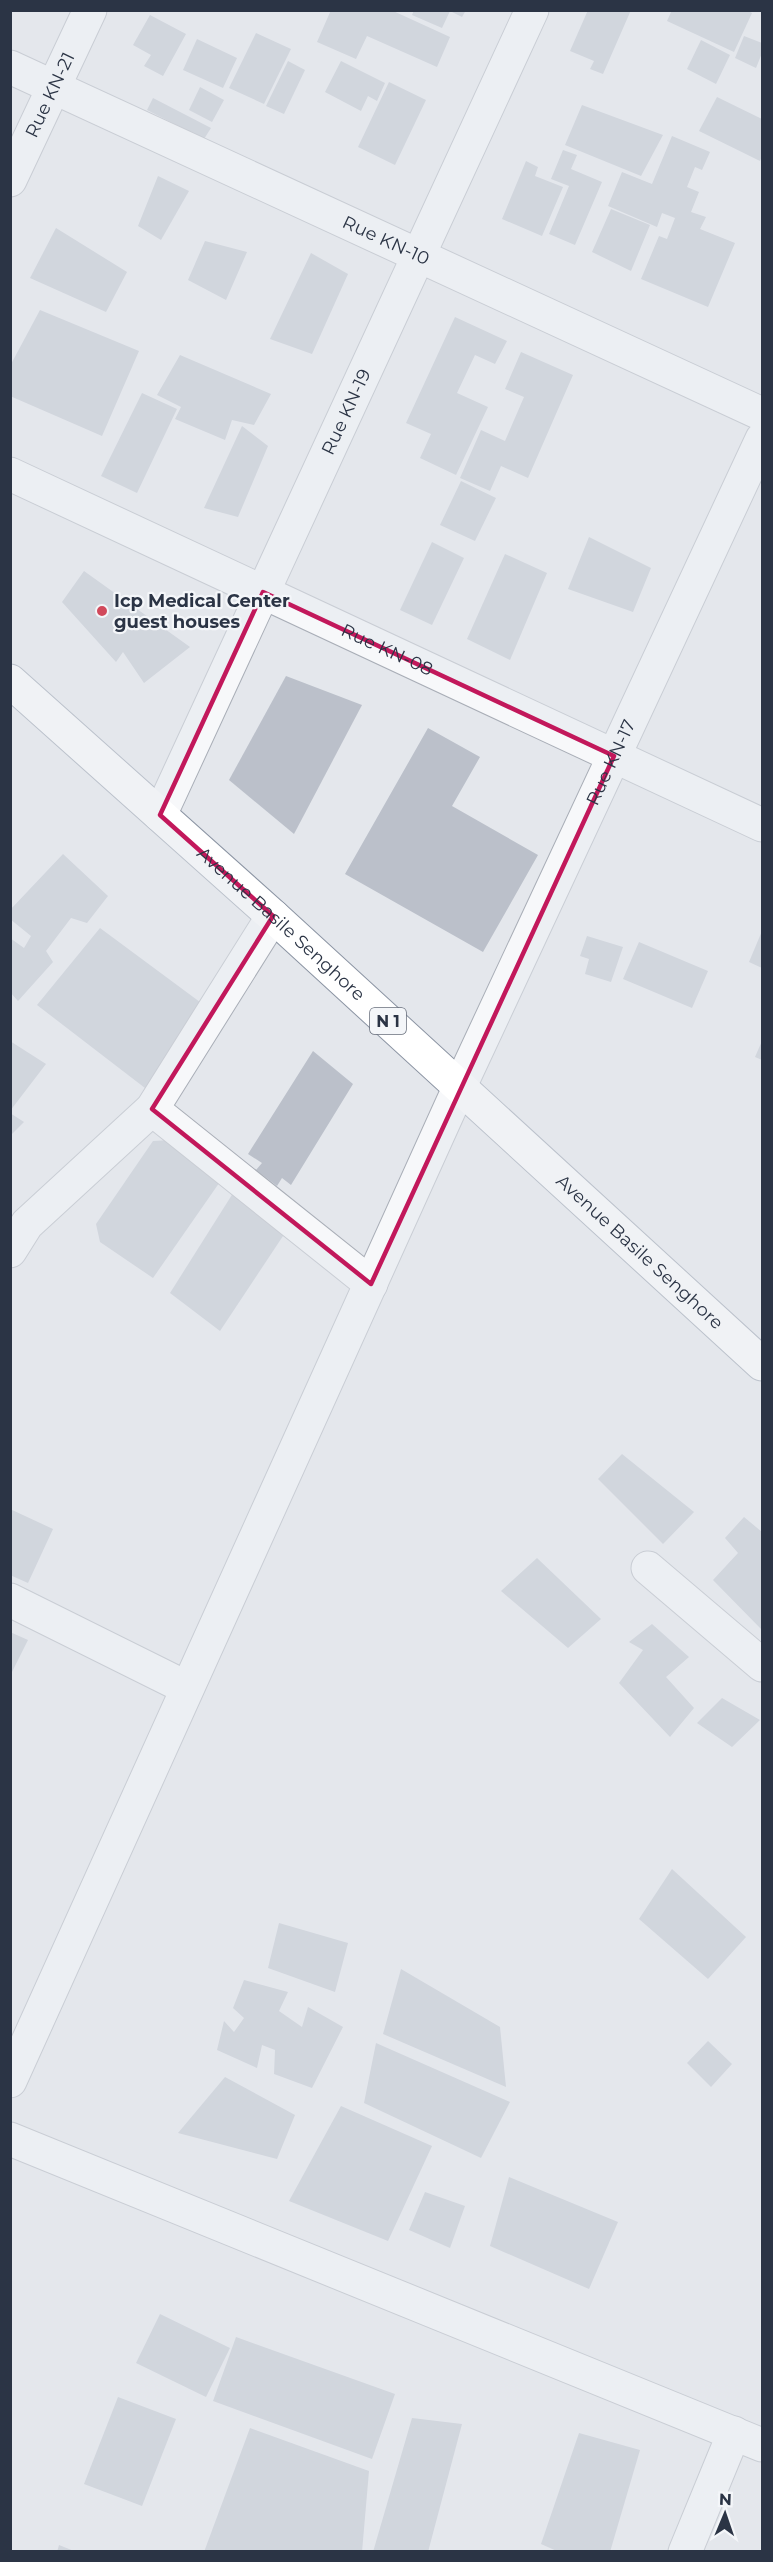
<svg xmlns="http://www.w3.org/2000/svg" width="773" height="2562" font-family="Montserrat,sans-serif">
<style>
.building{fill:#bbc0ca}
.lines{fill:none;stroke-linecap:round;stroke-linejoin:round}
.minor-casing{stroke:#a9aeb7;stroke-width:35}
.trunk-casing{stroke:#8b94a3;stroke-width:35}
.minor{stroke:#f7f8fa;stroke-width:33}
.trunk{stroke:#fff;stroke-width:33}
.marked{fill:none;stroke:#c2185b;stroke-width:4.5;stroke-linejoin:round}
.poi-dot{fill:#d1495b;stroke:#f4f6f9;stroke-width:2}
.labels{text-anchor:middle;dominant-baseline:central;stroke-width:4.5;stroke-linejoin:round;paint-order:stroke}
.shield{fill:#f4f6f9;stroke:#676e7b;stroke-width:1.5}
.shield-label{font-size:16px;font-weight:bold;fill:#2b3445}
.street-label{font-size:18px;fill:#2b3445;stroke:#f4f6f9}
.poi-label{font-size:18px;font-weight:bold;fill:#2b3445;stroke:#f4f6f9;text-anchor:start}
</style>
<rect width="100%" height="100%" fill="#e4e7ec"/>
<g class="building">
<polygon points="331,10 391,10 450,37 437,67 367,36 356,59 317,42"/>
<polygon points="414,10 466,10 462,17 450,11 442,28 412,15"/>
<polygon points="588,10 631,10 603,74 590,69 594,61 570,51"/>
<polygon points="672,10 746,10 752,13 734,52 667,21"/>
<polygon points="150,15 186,34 163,76 144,66 151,55 133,45"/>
<polygon points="256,33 291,49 264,104 229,88"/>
<polygon points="744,36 762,43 762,53 756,68 735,58"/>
<polygon points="197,39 237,58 223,88 183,70"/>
<polygon points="701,40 730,55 716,84 687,69"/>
<polygon points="288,61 305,70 284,114 266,106"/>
<polygon points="341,61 385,83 377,101 368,96 361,111 325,92"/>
<polygon points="389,82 426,100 395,165 358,147"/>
<polygon points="200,87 224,100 212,122 189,110"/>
<polygon points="717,97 762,119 762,156 760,161 699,131"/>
<polygon points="153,98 211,128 204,139 147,110"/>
<polygon points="582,105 663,135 641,176 565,145"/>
<polygon points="672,136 710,152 702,170 695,167 687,187 699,192 691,212 706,217 700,229 735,243 708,307 641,279 659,236 667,239 675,218 662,213 657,227 608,206 622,172 652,184"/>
<polygon points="563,150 577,155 571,169 602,182 575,245 549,234 569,186 551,179"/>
<polygon points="526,161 538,167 535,176 563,187 542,236 502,219"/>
<polygon points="158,176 189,191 161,240 138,226"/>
<polygon points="611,209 650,225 631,271 592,252"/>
<polygon points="56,228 127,272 106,312 30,278"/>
<polygon points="205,241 247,252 226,300 188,280"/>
<polygon points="311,253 348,274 312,354 270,339"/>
<polygon points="40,310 139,351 102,436 10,396 10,366"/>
<polygon points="455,317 507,341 495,364 475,355 457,393 488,407 456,475 420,458 431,434 406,423"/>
<polygon points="521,352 573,375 528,478 501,466 490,491 460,478 481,430 505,441 524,397 505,389"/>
<polygon points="180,355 271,394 254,425 232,420 225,440 175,419 181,407 157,395"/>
<polygon points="142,393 177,409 137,493 101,476"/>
<polygon points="242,426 268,446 238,517 204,508"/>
<polygon points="461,481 496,498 475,541 440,525"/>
<polygon points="589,537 651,568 633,612 568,589"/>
<polygon points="432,542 464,558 432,625 400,610"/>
<polygon points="505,554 547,573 510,660 467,639"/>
<polygon points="84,571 190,647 144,683 123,652 116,662 62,602"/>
<polygon points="286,676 362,705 294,834 229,780"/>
<polygon points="428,728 480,757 452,806 538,855 483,952 345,874"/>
<polygon points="63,854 108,896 87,923 71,918 46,951 53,962 18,1001 10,992 10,938 24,948 31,936 10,919 10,910"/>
<polygon points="100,928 208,1008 145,1088 37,1005"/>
<polygon points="762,931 762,968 749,962"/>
<polygon points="587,936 623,947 611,982 585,974 589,959 580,956"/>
<polygon points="639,942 708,971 692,1008 623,979"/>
<polygon points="10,1041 46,1064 10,1111"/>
<polygon points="762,1041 762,1060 755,1057"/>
<polygon points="313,1051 353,1084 291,1185 282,1178 277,1186 256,1170 262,1163 248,1154"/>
<polygon points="10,1113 24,1122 10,1136"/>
<polygon points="171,1140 224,1176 153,1278 100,1242 96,1224 153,1141"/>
<polygon points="235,1190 285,1233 220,1331 170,1293"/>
<polygon points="622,1454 694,1512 663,1544 598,1479"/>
<polygon points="10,1509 53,1529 28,1583 10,1575"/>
<polygon points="744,1517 762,1532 762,1630 713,1580 738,1553 725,1538"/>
<polygon points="537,1558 601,1619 568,1648 501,1591"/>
<polygon points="652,1624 689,1657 666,1677 694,1708 670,1737 619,1683 643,1650 629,1642"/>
<polygon points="10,1632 28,1640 10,1676"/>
<polygon points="722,1698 760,1720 732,1747 697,1723"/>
<polygon points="672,1869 746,1937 708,1979 639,1919"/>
<polygon points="279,1923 348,1943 335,1992 268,1968"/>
<polygon points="401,1969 500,2027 506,2087 383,2034"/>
<polygon points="244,1980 288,1992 279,2011 302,2027 308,2007 343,2027 312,2088 274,2074 275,2050 262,2045 257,2068 217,2050 224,2021 234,2032 244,2018 233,2008"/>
<polygon points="708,2041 732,2064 711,2087 687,2063"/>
<polygon points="376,2043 510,2102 481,2158 364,2103"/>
<polygon points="225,2077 295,2115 277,2159 178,2133"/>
<polygon points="341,2106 432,2146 388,2241 289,2201"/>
<polygon points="509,2177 618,2222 589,2289 490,2246"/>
<polygon points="425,2192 465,2206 450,2248 409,2230"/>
<polygon points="160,2314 230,2348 206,2397 136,2363"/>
<polygon points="236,2337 395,2394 372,2459 213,2401"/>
<polygon points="118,2397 176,2419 142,2506 84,2484"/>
<polygon points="412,2418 462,2424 428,2552 373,2552"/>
<polygon points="250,2428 369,2471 362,2552 204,2552"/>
<polygon points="579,2433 640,2450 610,2552 559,2552 541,2544"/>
<polygon points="59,2545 74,2551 74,2552 57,2552"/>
</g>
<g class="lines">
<g class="minor-casing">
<g id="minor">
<path id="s1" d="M10,67L762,414"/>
<path id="s2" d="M10,180L90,10"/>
<path id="s3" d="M10,474L762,825"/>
<path id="s4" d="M160,815L532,10"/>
<polyline points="152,1109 371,1284"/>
<polyline points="10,1251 27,1224 152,1109 273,916"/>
<polyline points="648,1568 762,1665"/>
<polyline points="10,1600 187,1688"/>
<path id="s5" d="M10,2081L460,1086L762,439"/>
<polyline points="10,2139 762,2445"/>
<polyline points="685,2552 734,2433"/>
</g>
</g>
<g class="trunk-casing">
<g id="trunk">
<path id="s6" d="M10,681L273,916L762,1364"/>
</g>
</g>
<use href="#minor" class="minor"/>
<use href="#trunk" class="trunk"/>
</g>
<path d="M0 0H773V2562H0ZM263,592L614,756L371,1284L152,1109L273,916L160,815Z" fill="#e4e7ec" fill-opacity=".55" fill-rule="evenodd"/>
<path class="marked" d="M263,592L614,756L371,1284L152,1109L273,916L160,815Z"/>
<circle class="poi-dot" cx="102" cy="611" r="6"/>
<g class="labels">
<rect class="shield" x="370" y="1008" width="36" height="26" rx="4.5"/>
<g class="shield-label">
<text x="388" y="1021">N 1</text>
</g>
<g class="street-label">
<text stroke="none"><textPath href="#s2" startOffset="94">Rue KN-21</textPath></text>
<text stroke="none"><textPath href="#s1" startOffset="414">Rue KN-10</textPath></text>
<text stroke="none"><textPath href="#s4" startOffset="444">Rue KN-19</textPath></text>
<text stroke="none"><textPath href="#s3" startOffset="416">Rue KN-08</textPath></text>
<text stroke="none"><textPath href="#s5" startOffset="1449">Rue KN-17</textPath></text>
<text stroke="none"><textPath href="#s6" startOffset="364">Avenue Basile Senghore</textPath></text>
<text stroke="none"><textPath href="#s6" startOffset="850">Avenue Basile Senghore</textPath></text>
</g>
<g class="poi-label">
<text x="114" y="601">Icp Medical Center<tspan x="114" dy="21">guest houses</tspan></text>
</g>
</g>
<rect width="773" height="2562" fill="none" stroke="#2b3445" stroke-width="24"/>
<g transform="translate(725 2514) rotate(2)" stroke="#f4f6f9" stroke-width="4.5" paint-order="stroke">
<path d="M0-4.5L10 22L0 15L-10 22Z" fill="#2b3445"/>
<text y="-9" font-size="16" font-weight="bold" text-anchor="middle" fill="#2b3445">N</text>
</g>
</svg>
